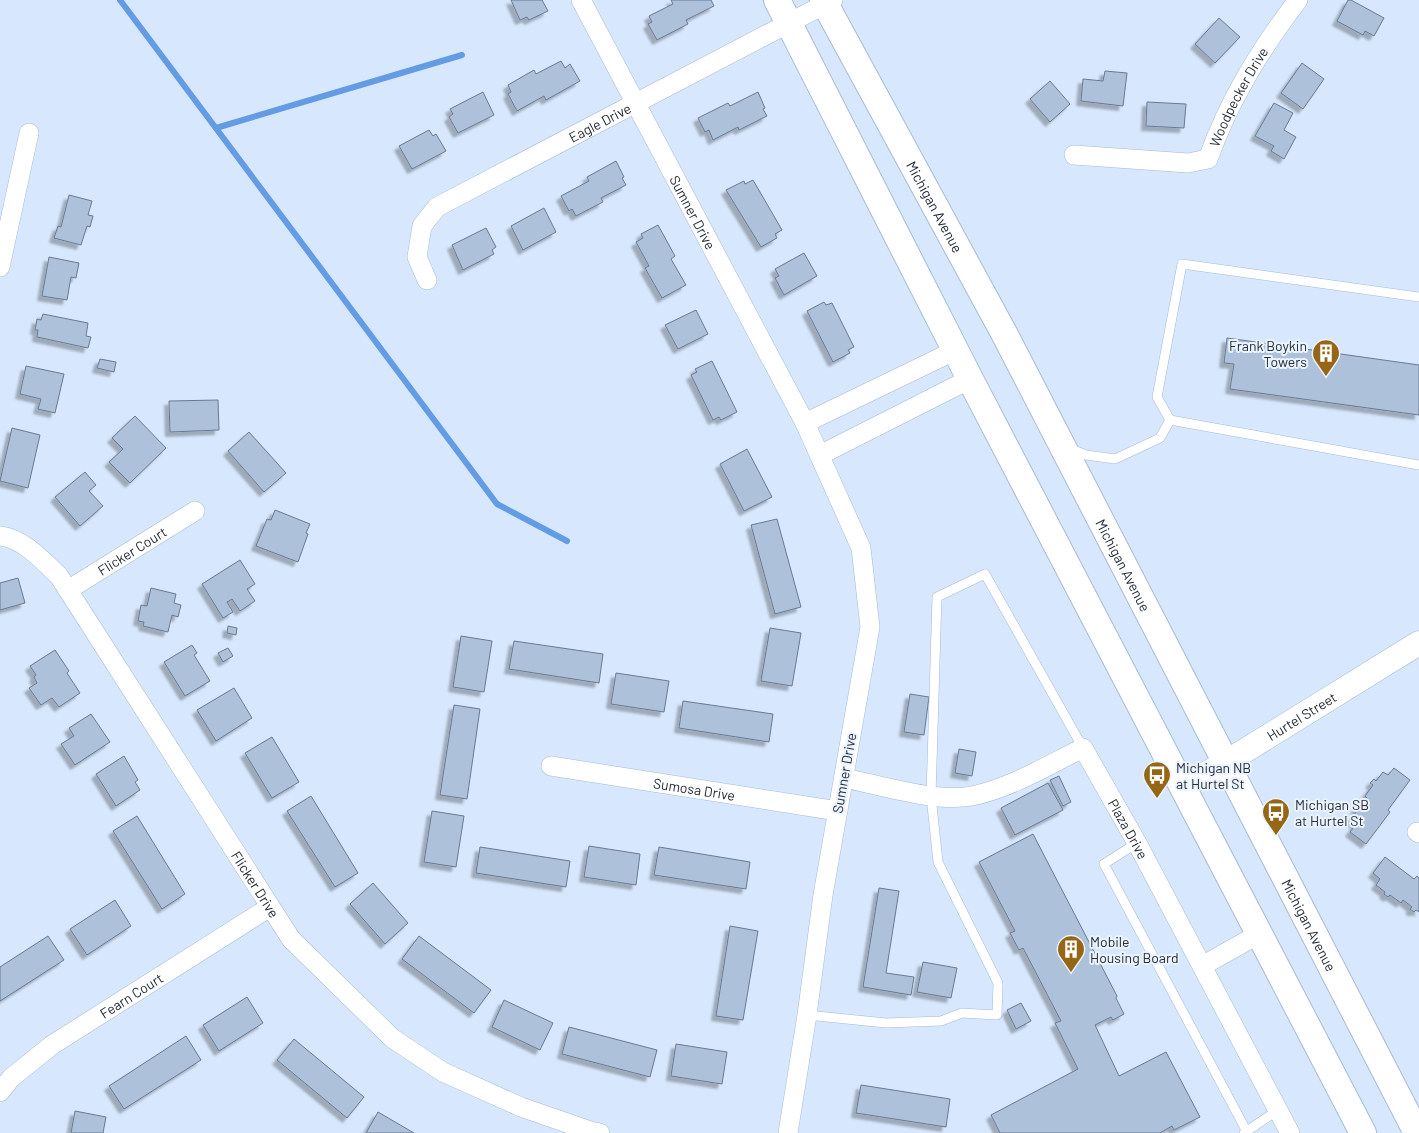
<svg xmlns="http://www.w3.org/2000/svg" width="1419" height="1133" font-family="Barlow,sans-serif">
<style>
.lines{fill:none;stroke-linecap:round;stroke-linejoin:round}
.stream{stroke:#639ce5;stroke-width:6}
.building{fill:#adc1db;stroke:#687a92;filter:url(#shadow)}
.service-casing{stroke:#a7bbd5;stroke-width:10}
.minor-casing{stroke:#a7bbd5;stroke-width:20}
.tertiary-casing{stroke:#a7bbd5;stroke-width:25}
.secondary-casing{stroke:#a7bbd5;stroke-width:28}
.service{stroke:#fff;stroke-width:9}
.minor{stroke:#fff;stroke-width:19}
.tertiary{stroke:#fff;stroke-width:24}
.secondary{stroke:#fff;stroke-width:26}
.labels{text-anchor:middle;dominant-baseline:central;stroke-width:4;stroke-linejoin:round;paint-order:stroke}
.street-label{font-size:14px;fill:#242c36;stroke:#ebf4fe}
.poi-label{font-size:14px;fill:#242c36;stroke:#ebf4fe;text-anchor:start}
</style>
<defs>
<filter id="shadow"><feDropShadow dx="-4.5" dy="4.5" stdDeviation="1" flood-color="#0004"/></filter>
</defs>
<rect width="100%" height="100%" fill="#d7e7fd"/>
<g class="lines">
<g class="stream">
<polyline points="120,0 497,504 567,541"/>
<polyline points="216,128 462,55"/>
</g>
</g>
<g class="building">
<polygon points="511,0 542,0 548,11 529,20 527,17 520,20"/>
<polygon points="671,0 711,0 714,6 686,20 688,24 657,40 648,24 652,22 649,16 673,4"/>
<polygon points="1348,0 1351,0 1384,18 1374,36 1365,31 1363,35 1337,21"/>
<polygon points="1219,18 1240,37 1215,63 1195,44"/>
<polygon points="561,61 565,68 570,64 580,81 546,100 544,96 517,111 508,94 511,92 508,85 534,70 536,74"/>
<polygon points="1302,63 1324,79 1303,109 1281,93"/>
<polygon points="1105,71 1127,73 1123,106 1081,101 1083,79 1103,81"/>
<polygon points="1050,81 1070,104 1050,122 1030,99"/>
<polygon points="483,92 494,115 458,133 449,117 453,114 450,109"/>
<polygon points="758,92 765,108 763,109 767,116 739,130 738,127 713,140 709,130 705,132 698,118 728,103 730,106"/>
<polygon points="1147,102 1186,104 1184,128 1146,126"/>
<polygon points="1274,103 1293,113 1284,130 1296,137 1284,159 1271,151 1274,146 1255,136"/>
<polygon points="429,130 433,136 436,134 446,151 412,169 399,146"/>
<polygon points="616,161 624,177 622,178 626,185 601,198 603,202 576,216 572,209 569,211 561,196 589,181 587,177"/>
<polygon points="753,180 782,230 775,234 777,238 761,247 726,190 744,181 745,184"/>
<polygon points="69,195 92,201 88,215 93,216 90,227 87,226 81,245 54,238 58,226 61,227"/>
<polygon points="544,208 556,232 523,250 511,226"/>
<polygon points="658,225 675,256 671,259 686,285 662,298 645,268 649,266 636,242 643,238 641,234"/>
<polygon points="486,228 496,247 492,250 494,254 463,270 452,245"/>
<polygon points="804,253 817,276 784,295 775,278 779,276 775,269"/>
<polygon points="49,257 79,263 76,278 71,277 67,300 42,296"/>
<polygon points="824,302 826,305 832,303 854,347 848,350 850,353 833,362 807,311"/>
<polygon points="696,310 708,334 678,349 665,325"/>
<polygon points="43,314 88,323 86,336 91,337 88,348 37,337 38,330 35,330 37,319 41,320"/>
<polygon points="1227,338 1419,365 1419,415 1230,389 1234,364 1224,363"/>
<polygon points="100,359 116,362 114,372 97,368"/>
<polygon points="712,361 737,412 721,420 719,417 713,420 691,375 697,372 695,369"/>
<polygon points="26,366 64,374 55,413 38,409 41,399 20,394"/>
<polygon points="218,400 219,430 170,432 169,401"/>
<polygon points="135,416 166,448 130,483 109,462 123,449 112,438"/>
<polygon points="12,428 40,435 28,488 0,481"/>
<polygon points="249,432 286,473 264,492 228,451"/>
<polygon points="747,449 772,497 744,511 720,464"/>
<polygon points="85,472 96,485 89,491 103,506 80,526 55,497"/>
<polygon points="275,510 310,524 306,533 308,534 298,562 256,546 267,519 271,520"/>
<polygon points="777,519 801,607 775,614 751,525"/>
<polygon points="240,560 255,584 247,589 255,601 240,611 232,599 227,602 233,612 223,618 202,584"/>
<polygon points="18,578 25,603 0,610 0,583"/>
<polygon points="151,588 176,594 174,603 181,605 178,617 172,615 168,632 143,626 144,622 138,621 141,605 147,606"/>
<polygon points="228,626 237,628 236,635 227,633"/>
<polygon points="770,628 801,633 792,686 761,681"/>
<polygon points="461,636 492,641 484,692 453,687"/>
<polygon points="514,641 603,654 599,683 509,669"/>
<polygon points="192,645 197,653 194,655 210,681 185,696 164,662"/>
<polygon points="228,648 233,656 223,662 218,653"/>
<polygon points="55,650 69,671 67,673 80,693 59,707 52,698 41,705 29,688 37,683 34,677 36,675 30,666"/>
<polygon points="616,673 669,681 664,712 611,704"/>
<polygon points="234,688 252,718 216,741 197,710"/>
<polygon points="910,694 929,697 924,735 904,732"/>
<polygon points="683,701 773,714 769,742 679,728"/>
<polygon points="454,705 480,709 467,799 440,795"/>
<polygon points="91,714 110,742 75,765 61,744 74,736 69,728"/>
<polygon points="272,737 299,782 272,798 245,753"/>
<polygon points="959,749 976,752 972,776 955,773"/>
<polygon points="124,756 138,780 135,782 140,790 116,806 96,774"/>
<polygon points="1394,768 1410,780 1388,810 1390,812 1366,844 1350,832 1356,824 1350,820 1357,811 1355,809 1359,805 1361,806 1367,798 1365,796 1373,785 1370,783 1374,779 1376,781 1383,772 1388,775"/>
<polygon points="1059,776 1071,802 1063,806 1050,780"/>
<polygon points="1048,783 1063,810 1015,835 1001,808"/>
<polygon points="311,796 358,873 335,887 287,811"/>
<polygon points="432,811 464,816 456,867 424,862"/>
<polygon points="137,816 185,894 162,909 113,831"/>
<polygon points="1033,834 1117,996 1116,998 1124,1014 1113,1020 1111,1017 1095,1025 1119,1076 1166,1052 1200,1117 1174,1130 1172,1126 1160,1133 1000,1133 991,1115 1078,1069 1055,1023 1061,1021 1023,948 1019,950 1010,933 1015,931 979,862"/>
<polygon points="589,846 640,854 636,885 584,877"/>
<polygon points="480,847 570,861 566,887 476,873"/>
<polygon points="659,847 750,862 746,889 654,875"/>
<polygon points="1385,857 1414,879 1417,876 1419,878 1419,912 1416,910 1414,912 1410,909 1412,907 1403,900 1401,903 1390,895 1388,897 1384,894 1385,892 1376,885 1380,879 1373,873"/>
<polygon points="373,883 408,923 385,944 350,904"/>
<polygon points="879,888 899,891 886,973 914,977 911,995 863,987"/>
<polygon points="115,900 131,926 87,955 70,929"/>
<polygon points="730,926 758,931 743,1020 716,1016"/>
<polygon points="48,936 64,960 0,1001 0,967"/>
<polygon points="419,936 491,990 474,1013 402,959"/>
<polygon points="923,962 957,968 951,998 917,992"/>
<polygon points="247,997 263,1023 219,1051 203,1025"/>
<polygon points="504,1000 553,1023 540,1050 492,1027"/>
<polygon points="1021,1003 1031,1021 1016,1029 1007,1010"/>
<polygon points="569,1027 657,1050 650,1077 562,1054"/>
<polygon points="186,1036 201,1060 124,1109 109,1086"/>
<polygon points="294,1039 364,1097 347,1118 277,1060"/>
<polygon points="676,1044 727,1052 722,1084 671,1076"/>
<polygon points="861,1085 950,1099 946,1127 856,1113"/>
<polygon points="75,1111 106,1117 103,1133 71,1133"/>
<polygon points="378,1112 414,1133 366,1133"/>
</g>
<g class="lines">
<g class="service-casing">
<g id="service">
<polyline points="1170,420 1419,465"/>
<polyline points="1071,449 1086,455 1115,459 1160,438 1170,420 1157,397 1182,264 1419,297"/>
<polyline points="1137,843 1104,864 1246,1130"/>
<polyline points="807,1015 886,1023 941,1021 962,1013 997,1015 998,983 938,862 931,796 937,597 985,574 1083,748"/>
<polyline points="1244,1133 1278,1110"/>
</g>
</g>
<g class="minor-casing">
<g id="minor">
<path id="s1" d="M581,0L805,423L861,548L870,627L823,895L807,1015L788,1133"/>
<path id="s2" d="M1074,155L1188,163L1208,159C1229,100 1260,50 1298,0"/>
<polyline points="0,267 29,133"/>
<path id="s3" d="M427,280L417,257L422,226L437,207L833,0"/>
<polyline points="805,423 956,350"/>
<polyline points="820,455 970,379"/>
<path id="s4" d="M0,536C24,539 42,560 59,576L291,939L392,1038L443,1072L521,1107L590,1131L600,1133"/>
<path id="s5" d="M68,590L195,511"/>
<path id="s6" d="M551,766L838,811"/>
<path id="s7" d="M844,778C880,785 936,803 972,796C1011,788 1048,765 1083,748L1137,843L1290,1133"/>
<polyline points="1417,832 1419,833"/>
<polyline points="1202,966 1259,934"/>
<path id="s8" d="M0,1092L11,1078L52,1045L270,907"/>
</g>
</g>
<g class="tertiary-casing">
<g id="tertiary">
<path id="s9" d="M1182,787L1225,763L1419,643"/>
</g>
</g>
<g class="secondary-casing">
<g id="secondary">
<polyline points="777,0 970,379 1363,1133"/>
<path id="s10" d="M823,0L1005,335L1417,1133"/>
</g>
</g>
<use href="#service" class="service"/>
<use href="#minor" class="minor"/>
<use href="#tertiary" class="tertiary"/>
<use href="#secondary" class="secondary"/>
</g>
<defs>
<g id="building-pin" transform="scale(1.4375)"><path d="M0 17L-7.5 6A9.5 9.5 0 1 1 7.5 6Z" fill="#956715" stroke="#ebf4fe"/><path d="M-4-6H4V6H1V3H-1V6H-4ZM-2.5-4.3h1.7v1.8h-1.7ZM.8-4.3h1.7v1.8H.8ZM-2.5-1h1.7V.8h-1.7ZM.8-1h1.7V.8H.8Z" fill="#fff"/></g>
<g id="bus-pin" transform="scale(1.4375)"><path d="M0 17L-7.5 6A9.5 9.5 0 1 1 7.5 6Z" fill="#956715" stroke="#ebf4fe"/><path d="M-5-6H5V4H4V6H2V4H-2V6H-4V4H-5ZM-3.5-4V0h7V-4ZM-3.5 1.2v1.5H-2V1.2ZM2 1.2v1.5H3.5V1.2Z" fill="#fff"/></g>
</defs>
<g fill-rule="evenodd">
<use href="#building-pin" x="1326" y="353"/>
<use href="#bus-pin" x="1157" y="775"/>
<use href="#bus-pin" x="1276" y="812"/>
<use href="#building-pin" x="1071" y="949"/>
</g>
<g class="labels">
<g class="street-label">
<text stroke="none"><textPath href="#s2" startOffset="204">Woodpecker Drive</textPath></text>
<text stroke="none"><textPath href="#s3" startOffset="264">Eagle Drive</textPath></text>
<text stroke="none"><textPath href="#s10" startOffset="235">Michigan Avenue</textPath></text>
<text stroke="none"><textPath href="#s1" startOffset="240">Sumner Drive</textPath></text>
<text stroke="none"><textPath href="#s5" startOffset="75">Flicker Court</textPath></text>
<text stroke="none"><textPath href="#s10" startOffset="640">Michigan Avenue</textPath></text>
<text stroke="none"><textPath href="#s9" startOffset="139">Hurtel Street</textPath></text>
<text transform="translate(844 773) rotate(-80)">Sumner Drive</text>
<text stroke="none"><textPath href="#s6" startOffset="145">Sumosa Drive</textPath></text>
<text stroke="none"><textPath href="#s7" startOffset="344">Plaza Drive</textPath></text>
<text stroke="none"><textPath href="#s4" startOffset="438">Flicker Drive</textPath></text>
<text stroke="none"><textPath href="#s10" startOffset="1045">Michigan Avenue</textPath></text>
<text stroke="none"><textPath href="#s8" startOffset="164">Fearn Court</textPath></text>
</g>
<g class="poi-label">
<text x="1307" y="345" text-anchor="end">Frank Boykin<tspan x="1307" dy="16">Towers</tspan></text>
<text x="1176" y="767">Michigan NB<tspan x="1176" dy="16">at Hurtel St</tspan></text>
<text x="1295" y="804">Michigan SB<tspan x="1295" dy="16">at Hurtel St</tspan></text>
<text x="1090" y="941">Mobile<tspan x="1090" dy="16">Housing Board</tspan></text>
</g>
</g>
</svg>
